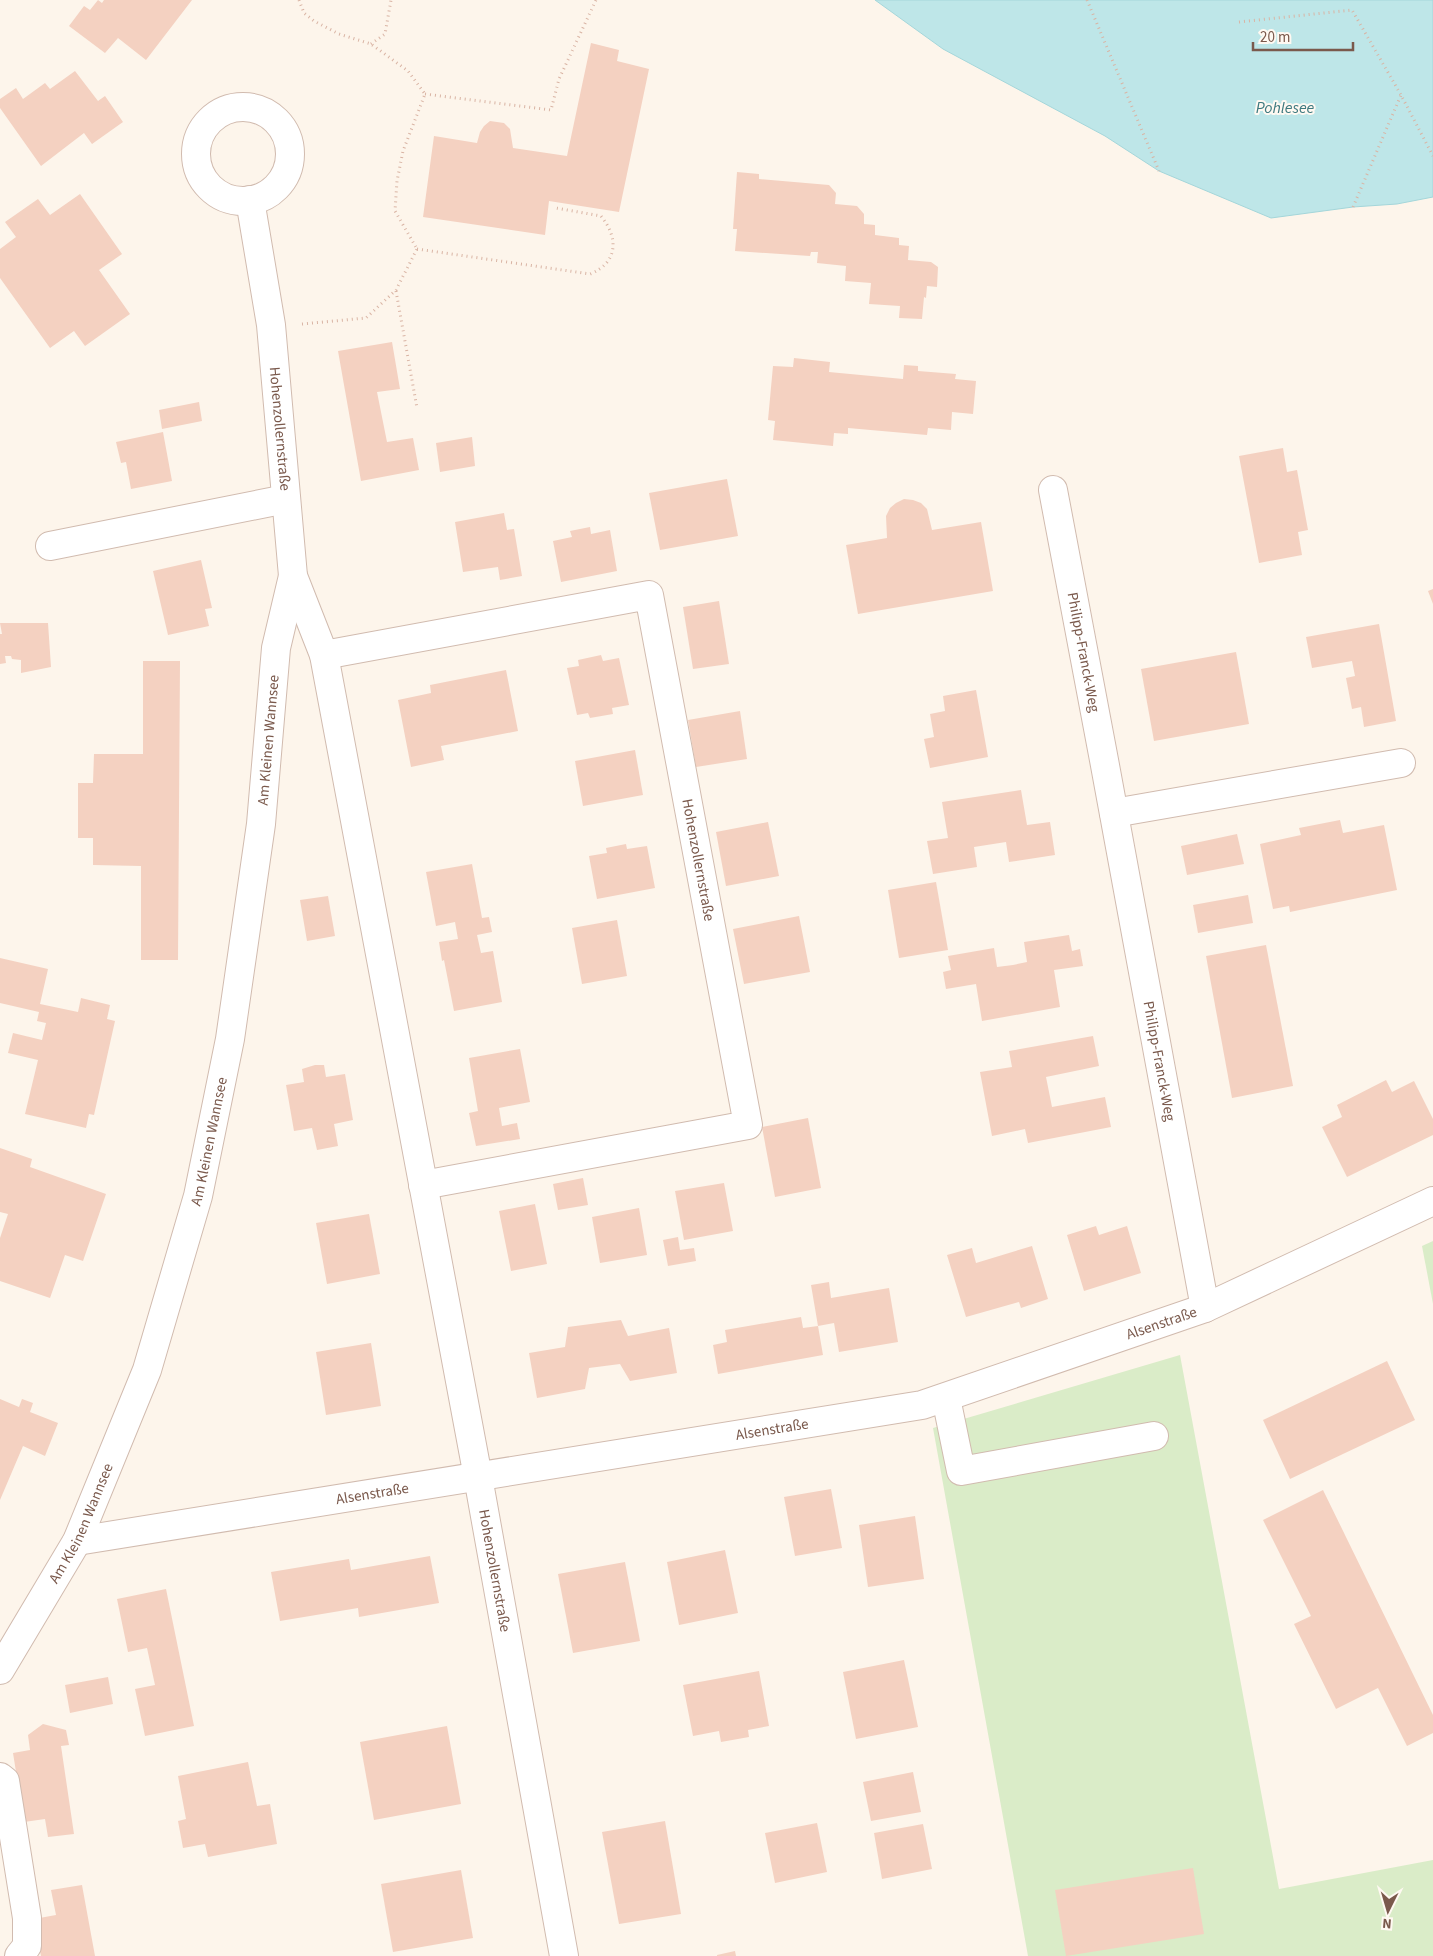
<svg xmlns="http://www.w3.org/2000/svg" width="1433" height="1956" font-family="'Source Sans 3',sans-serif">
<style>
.green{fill:#daecc8}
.water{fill:#bee6e8;stroke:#a4d6da}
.building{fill:#f4d1c1}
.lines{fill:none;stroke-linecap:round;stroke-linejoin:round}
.minor-casing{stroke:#d1bbaf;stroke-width:30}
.path{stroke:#d9b4a4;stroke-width:3;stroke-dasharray:1 4;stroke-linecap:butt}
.minor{stroke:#fff;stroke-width:28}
.labels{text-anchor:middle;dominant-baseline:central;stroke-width:4;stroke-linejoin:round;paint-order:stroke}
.street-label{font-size:15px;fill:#7a594c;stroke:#fff9f2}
.water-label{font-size:16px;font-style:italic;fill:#3e797f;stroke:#fff9f2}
</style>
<rect width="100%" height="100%" fill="#fdf5eb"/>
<g class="green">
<polygon points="1433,1241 1433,1304 1422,1246"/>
<polygon points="1180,1355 1279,1889 1433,1860 1433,1956 1028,1956 933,1428"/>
</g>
<polygon class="water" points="875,0 1433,0 1433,197 1397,204 1353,207 1271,218 1159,171 1105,136 943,49"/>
<g class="building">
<polygon points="98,0 102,3 104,0 192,0 146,60 118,38 105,53 69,26 84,6 90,10"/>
<polygon points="591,43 619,50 617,61 649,69 619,212 549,201 545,235 423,217 434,136 477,143 480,132 484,126 490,121 504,123 510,129 513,148 567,156"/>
<polygon points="75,71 98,101 105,96 123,122 92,144 84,133 41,166 0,108 0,99 16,88 23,99 45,83 50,89"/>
<polygon points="737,172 759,174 759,179 829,185 836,193 835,204 857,206 864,214 864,224 875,225 875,235 899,238 899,245 909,246 908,260 931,262 938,267 937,287 927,286 926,298 924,297 922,319 899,318 900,306 869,304 871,283 845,281 846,266 817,263 818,252 811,252 810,256 735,251 737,229 733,229"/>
<polygon points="80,194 122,254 99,270 130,314 85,346 74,331 50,348 0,278 0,249 16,237 5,222 38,199 50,215"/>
<polygon points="392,342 400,389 377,392 387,442 413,438 419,470 361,481 338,351"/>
<polygon points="794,358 830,362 829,372 903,379 904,365 918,366 918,371 956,374 955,379 976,381 973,414 952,412 951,430 928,428 927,435 848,428 848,434 834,433 833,446 773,440 775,421 768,420 773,366 793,367"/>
<polygon points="199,402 202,421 162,429 159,410"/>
<polygon points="163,432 172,481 131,489 126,462 121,463 116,442"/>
<polygon points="472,437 475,466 440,472 436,443"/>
<polygon points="1283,448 1287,472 1297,470 1308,530 1298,532 1302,555 1259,563 1239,456"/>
<polygon points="727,479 738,536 660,550 649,493"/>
<polygon points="904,499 913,500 921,503 927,509 932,530 981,522 993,591 858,614 846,545 887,538 886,516 890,508 896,503"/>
<polygon points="504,513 507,530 514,529 522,576 500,580 498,567 463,572 455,522"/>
<polygon points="590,527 591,534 610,530 617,571 561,582 553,541 572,537 570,531"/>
<polygon points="201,560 212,608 205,609 209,626 168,635 153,571"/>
<polygon points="1433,589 1433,604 1428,591"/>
<polygon points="719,601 729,664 693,669 683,607"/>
<polygon points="0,623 48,623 51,667 21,673 21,660 12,659 11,656 5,656 6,663 0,664 0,634 2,634"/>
<polygon points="1379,624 1396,721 1364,727 1361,707 1352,709 1346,678 1355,676 1352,661 1312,668 1306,637"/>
<polygon points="1236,652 1249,724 1154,741 1141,669"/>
<polygon points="601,655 603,661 619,658 629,705 612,708 613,714 590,718 588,713 577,715 567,668 579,666 578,660"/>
<polygon points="143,661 180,661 178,960 141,960 141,866 93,865 93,838 78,838 78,783 93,783 94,754 143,754"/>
<polygon points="506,670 518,731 441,746 444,760 411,767 398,700 431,693 430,685"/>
<polygon points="976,690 988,757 930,768 924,739 934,737 930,714 945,711 943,696"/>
<polygon points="740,711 747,759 696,767 688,720"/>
<polygon points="635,750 643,795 583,806 575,761"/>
<polygon points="1021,790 1027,825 1050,822 1055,855 1009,862 1006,842 974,847 977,867 933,874 927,841 948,838 942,802"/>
<polygon points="1340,820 1343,833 1384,825 1397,890 1290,912 1289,906 1273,909 1260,844 1301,835 1299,828"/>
<polygon points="768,822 779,876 726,886 716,832"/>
<polygon points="1237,834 1244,864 1187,875 1181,846"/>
<polygon points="626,844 627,849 647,846 655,888 597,899 589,856 607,853 606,848"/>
<polygon points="472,864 482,918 489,917 492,932 477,935 481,953 493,951 502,1002 454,1011 444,960 442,961 439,942 458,939 455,922 436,926 426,872"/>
<polygon points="936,882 948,950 899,958 888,890"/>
<polygon points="1248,895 1253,923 1198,933 1193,905"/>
<polygon points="328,896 335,936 307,941 300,900"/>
<polygon points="799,916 810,972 744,984 733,929"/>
<polygon points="617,920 627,976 582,984 572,928"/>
<polygon points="1069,935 1072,951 1080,949 1083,966 1054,970 1060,1007 982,1021 976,984 946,989 943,972 951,970 948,956 994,948 997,967 1013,965 1027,962 1024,942"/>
<polygon points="1266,945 1293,1086 1232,1098 1206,956"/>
<polygon points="0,958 48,969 40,1004 78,1012 81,998 110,1005 107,1019 115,1021 94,1115 89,1114 86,1128 25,1114 38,1060 8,1053 13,1033 42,1040 46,1023 37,1021 39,1012 0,1003"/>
<polygon points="1093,1036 1099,1066 1046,1077 1052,1107 1105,1097 1111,1127 1028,1143 1025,1129 992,1136 980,1072 1012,1067 1009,1051"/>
<polygon points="520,1049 530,1102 499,1108 502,1126 517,1123 520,1139 476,1146 469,1113 478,1111 469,1058"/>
<polygon points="315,1065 324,1065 326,1077 345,1074 353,1120 334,1124 338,1146 317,1150 312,1128 294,1131 286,1085 304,1082 302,1069"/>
<polygon points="1386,1080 1392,1092 1414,1081 1433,1119 1433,1135 1347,1177 1322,1127 1342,1117 1337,1105"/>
<polygon points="808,1118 821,1188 775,1197 762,1127"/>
<polygon points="0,1148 32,1159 30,1167 106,1194 83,1261 65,1255 50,1298 0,1281 0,1238 8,1214 0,1212"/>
<polygon points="583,1178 588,1205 558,1210 553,1184"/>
<polygon points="724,1183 733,1231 684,1240 675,1191"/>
<polygon points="535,1204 547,1264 511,1271 499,1211"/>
<polygon points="639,1208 647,1255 600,1263 592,1217"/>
<polygon points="369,1214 380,1274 327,1284 316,1223"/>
<polygon points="1096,1226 1099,1235 1127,1226 1141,1273 1084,1291 1067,1235"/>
<polygon points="678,1237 680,1250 694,1248 696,1261 668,1266 663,1240"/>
<polygon points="1032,1246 1048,1299 1021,1308 1019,1302 966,1317 947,1255 972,1248 976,1263"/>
<polygon points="829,1282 831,1298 889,1288 898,1342 839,1352 834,1323 818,1326 811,1285"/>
<polygon points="801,1317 803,1328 818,1326 823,1355 718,1374 713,1345 727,1342 725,1330"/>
<polygon points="621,1320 628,1336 669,1328 677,1373 630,1381 620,1364 589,1368 585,1389 537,1398 529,1353 565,1347 568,1327"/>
<polygon points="371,1343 381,1406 326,1415 316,1352"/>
<polygon points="1387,1361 1415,1420 1290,1479 1263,1420"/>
<polygon points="0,1399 19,1407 22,1399 33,1403 30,1412 58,1423 45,1456 23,1446 0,1500"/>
<polygon points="831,1489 842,1548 795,1556 784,1497"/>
<polygon points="1323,1490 1433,1715 1433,1733 1407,1746 1378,1688 1336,1709 1294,1624 1311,1616 1263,1520"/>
<polygon points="915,1516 924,1579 868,1587 859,1525"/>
<polygon points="725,1550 738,1613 679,1625 667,1562"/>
<polygon points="430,1556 439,1603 359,1617 358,1608 280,1621 271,1572 349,1559 351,1570"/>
<polygon points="625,1562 640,1641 573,1653 558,1574"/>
<polygon points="166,1589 194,1726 145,1736 135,1689 155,1685 147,1648 128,1652 117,1599"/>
<polygon points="904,1660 918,1727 856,1739 843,1672"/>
<polygon points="759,1671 769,1726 748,1730 749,1737 721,1742 719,1731 693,1736 683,1685"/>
<polygon points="108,1677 113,1704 70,1713 65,1685"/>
<polygon points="43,1724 66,1730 69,1745 61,1746 74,1834 48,1837 45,1819 24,1822 13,1753 30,1750 28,1735"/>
<polygon points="447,1726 461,1804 374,1820 360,1742"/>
<polygon points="248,1762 257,1806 270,1804 277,1844 208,1857 205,1844 183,1848 178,1821 186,1819 178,1776"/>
<polygon points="913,1772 921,1812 871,1821 863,1782"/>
<polygon points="665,1821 681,1914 619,1924 602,1832"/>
<polygon points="817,1823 827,1872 775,1883 765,1833"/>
<polygon points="923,1824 932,1869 882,1879 874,1833"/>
<polygon points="1193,1868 1204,1934 1066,1956 1055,1890"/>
<polygon points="461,1870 473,1938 393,1952 381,1884"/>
<polygon points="82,1885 95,1956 41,1956 34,1919 56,1915 51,1890"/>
<polygon points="735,1951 736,1956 717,1956 717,1955"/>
</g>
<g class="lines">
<g class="minor-casing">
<g id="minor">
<circle cx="243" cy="154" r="47"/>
<path id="s1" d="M250,200L271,325L293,576L324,655L478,1477L564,1956"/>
<path id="s2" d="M1053,490L1104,760L1205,1308"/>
<polyline points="50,546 286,499"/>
<path id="s3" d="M324,655L649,595L748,1125L423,1185"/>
<polyline points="1114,813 1401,763"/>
<polyline points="946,1398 961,1471 1154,1436"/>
<path id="s4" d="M77,1541L922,1405L1205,1308L1433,1201"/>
<path id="s5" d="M0,1670L77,1541L147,1370L198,1196L230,1039L261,824L276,648L293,576"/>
<polyline points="0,1777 5,1781 27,1918 27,1946 19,1956"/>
</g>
</g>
<g class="path">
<polyline points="299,0 304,13 314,21 339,34 371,44 408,71 425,94 403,151 397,181 395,211 417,249"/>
<polyline points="1087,0 1159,171"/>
<polyline points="1239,22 1352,10 1401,95 1433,156"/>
<polyline points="371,44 385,34 391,0"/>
<polyline points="425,94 551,110 559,79 596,0"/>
<polyline points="1353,207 1401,95"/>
<path d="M417,249L590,274C618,263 619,238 601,216L556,208"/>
<polyline points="396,291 417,408"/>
<polyline points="302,324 366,318 396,290 417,249"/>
</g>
<use href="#minor" class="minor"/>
</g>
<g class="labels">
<g class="street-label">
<text stroke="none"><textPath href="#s1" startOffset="231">Hohenzollernstraße</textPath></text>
<text stroke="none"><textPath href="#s2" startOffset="165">Philipp-Franck-Weg</textPath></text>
<text stroke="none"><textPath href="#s5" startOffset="978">Am Kleinen Wannsee</textPath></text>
<text stroke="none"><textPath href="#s3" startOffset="600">Hohenzollernstraße</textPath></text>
<text stroke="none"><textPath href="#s2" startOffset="581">Philipp-Franck-Weg</textPath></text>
<text stroke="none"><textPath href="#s5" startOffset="572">Am Kleinen Wannsee</textPath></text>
<text stroke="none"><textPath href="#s4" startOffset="1109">Alsenstraße</textPath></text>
<text stroke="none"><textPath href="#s4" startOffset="704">Alsenstraße</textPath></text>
<text stroke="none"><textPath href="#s4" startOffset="299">Alsenstraße</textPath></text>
<text stroke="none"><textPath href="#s5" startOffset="168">Am Kleinen Wannsee</textPath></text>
<text stroke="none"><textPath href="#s1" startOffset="1395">Hohenzollernstraße</textPath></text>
</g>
<g class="water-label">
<text x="1285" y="108">Pohlesee</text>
</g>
</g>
<g transform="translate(1388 1911) rotate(185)" stroke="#fff9f2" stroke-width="4" paint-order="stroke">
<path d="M0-4L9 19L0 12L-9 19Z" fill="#7a594c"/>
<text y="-8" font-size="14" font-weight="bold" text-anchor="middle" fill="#7a594c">N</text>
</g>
<path d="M1253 42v8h100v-8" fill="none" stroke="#7a594c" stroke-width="2.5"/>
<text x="1260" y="42" font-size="15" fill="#7a594c" stroke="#fff9f2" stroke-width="4" paint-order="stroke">20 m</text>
</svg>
